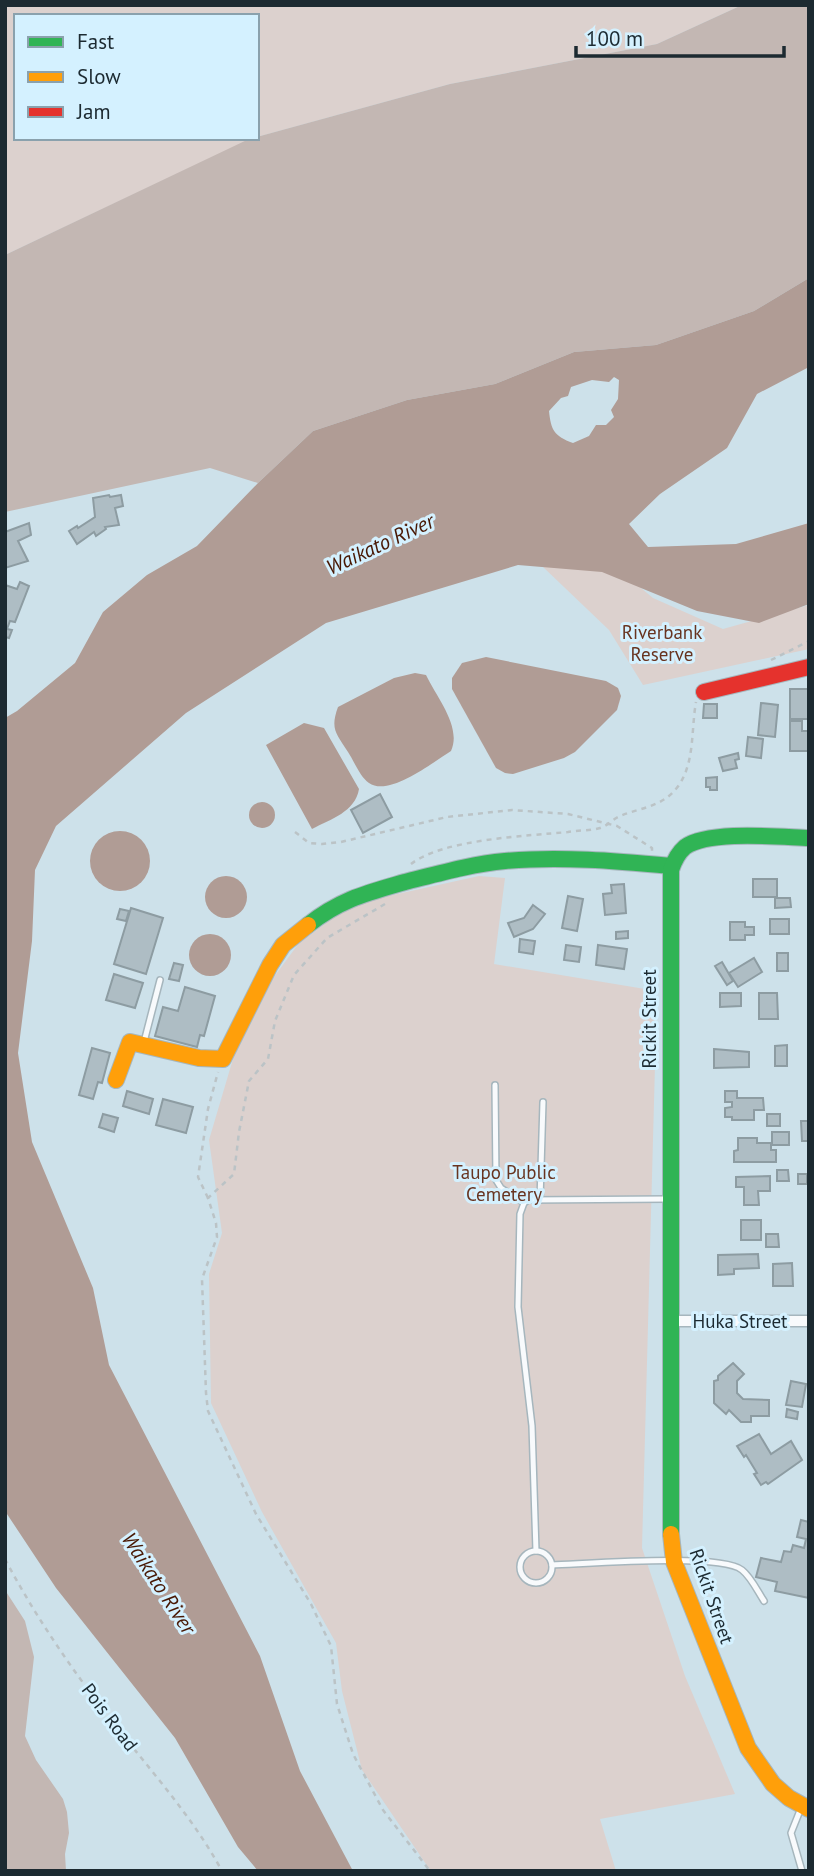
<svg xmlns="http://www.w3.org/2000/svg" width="814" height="1876" font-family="'PT Sans',sans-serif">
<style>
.green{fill:#dcd1ce}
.forest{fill:#c3b7b3}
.water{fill:#b09c95;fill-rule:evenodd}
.building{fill:#aebdc4;stroke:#8d9ca2;stroke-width:2}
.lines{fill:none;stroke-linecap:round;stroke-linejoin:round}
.lane-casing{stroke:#a6b6bd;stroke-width:8}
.street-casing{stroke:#a6b6bd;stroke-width:13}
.fast-casing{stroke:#a6b6bd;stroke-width:18}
.slow-casing{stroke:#a6b6bd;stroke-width:18}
.jam-casing{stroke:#a6b6bd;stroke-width:18}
.path{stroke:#bbc3c6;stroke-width:2.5;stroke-dasharray:5 5;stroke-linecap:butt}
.lane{stroke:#f8fafc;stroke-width:5}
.street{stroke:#f8fafc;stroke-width:10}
.fast{stroke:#30b455;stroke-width:16}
.slow{stroke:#ff9f0a;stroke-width:16}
.jam{stroke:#e5322d;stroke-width:16}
.labels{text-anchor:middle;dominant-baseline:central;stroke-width:6;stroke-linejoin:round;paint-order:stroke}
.park-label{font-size:19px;fill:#683420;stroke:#d4f1ff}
.street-label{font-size:19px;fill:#1c2a31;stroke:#d4f1ff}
.water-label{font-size:21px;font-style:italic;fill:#481804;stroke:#d4f1ff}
</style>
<rect width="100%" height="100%" fill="#cde1ea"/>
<g class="green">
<polygon points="5,5 742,5 657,44 450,84 257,137 257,16 16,16 16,138 253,138 5,255"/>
<polygon points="542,566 623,573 653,598 723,629 809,605 809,649 643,685 609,630"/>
<polygon points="479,876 505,878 494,964 657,991 642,1548 685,1676 735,1794 600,1819 616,1871 431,1871 428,1867 362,1770 342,1691 336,1643 262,1512 211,1403 209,1274 222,1233 209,1140 246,1015 299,943 352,904"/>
</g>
<g class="forest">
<polygon points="742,5 809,5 809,278 754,311 656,345 574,352 495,384 407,400 313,431 258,483 210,468 5,512 5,255 249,139 450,84 657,44"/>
<polygon points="5,1590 25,1621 34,1657 25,1736 36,1760 63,1799 67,1812 69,1833 65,1854 66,1871 5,1871"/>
</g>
<g class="water">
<path d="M809,278V367L757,394L727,448L660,494L629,524L648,547L736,544L809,523V604L759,623L697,611L602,572L518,565L326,623L186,713L56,826L35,870L32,941L18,1053L32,1142L93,1288L109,1365L260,1656L300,1771L353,1871H258L238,1847L175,1738L56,1588L5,1511V718L17,711L75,663L103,612L147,575L197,546L258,483L313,431L407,400L495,384L574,352L656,345L754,311ZM614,377L619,380L618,399L611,410L614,417L606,425H596L589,436L573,443C554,436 551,430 549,411L561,398L568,396L571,387L592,380L609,382Z"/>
<polygon points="486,657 606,681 618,688 621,696 617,710 575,752 564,758 513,774 505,773 496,768 452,689 452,678 462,663"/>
<path d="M415,673L426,675C437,698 462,727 451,751C432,763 389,797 369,783C360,777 354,761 348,752C336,733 330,729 338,707L394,678Z"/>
<path d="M304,723L324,728L359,789C355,812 331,819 312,829L266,745Z"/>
<circle cx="262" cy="815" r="13"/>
<circle cx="120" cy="861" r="30"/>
<circle cx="226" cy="897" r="21"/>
<circle cx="210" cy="955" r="21"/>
</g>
<g class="building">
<polygon points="109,495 110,497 121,495 123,506 115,508 119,525 105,527 106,529 96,536 94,532 77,544 69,531 77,526 78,528 95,517 93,498"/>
<polygon points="29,523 31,535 18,541 28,561 5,568 5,532"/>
<polygon points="20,582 29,586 15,622 10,621 7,629 12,630 9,638 5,637 5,585 17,589"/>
<polygon points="790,689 808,689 809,719 790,719"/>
<polygon points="761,703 778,705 775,737 758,735"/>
<polygon points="704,704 717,704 717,718 703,718"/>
<polygon points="790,721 802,721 802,731 809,731 809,751 790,751"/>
<polygon points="748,737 763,739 761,758 746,756"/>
<polygon points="738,753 739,759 735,760 737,768 723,771 719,758"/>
<polygon points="717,777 717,790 710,790 710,787 706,787 706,778"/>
<polygon points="380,794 392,817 363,833 351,810"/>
<rect x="753" y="879" width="24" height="18"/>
<polygon points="624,884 626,913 605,915 603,894 612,893 611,885"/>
<polygon points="568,896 583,899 577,931 562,928"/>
<polygon points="775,898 790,898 791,907 775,908"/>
<polygon points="533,905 545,914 533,929 514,937 508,923 524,918"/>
<polygon points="131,908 163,918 146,974 114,964"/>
<polygon points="120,909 129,911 126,921 117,919"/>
<rect x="770" y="919" width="19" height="15"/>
<polygon points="730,922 745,922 745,927 754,927 754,935 745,935 745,940 730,940"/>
<polygon points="628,931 628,938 616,939 616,932"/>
<polygon points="520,939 535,941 533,954 519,952"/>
<polygon points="566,945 581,947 579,962 564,960"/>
<polygon points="598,945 627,949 624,969 596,965"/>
<rect x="777" y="953" width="11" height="18"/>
<polygon points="754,958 762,972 738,987 729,973"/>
<polygon points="722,962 733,981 727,985 715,966"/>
<polygon points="174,963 183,965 179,981 169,979"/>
<polygon points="114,974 143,983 135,1008 106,1000"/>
<polygon points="185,987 215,996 204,1036 200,1035 197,1047 155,1036 163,1007 178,1011"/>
<polygon points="720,993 741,993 741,1006 720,1007"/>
<polygon points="759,993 777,993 778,1019 759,1019"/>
<polygon points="787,1045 787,1066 775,1066 775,1046"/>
<polygon points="92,1048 110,1053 102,1083 98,1082 93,1099 79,1095"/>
<polygon points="714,1049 749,1052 749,1067 714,1068"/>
<polygon points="127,1091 153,1099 149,1114 123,1106"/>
<polygon points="725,1091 737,1091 737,1098 763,1098 764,1110 754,1110 754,1120 732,1120 732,1117 725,1117 725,1108 732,1107 732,1102 725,1102"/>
<polygon points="163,1099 193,1107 186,1133 156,1125"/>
<polygon points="103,1114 118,1118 114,1132 99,1127"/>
<rect x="767" y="1114" width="13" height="12"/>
<polygon points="801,1121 809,1121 809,1141 802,1141"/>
<rect x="772" y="1132" width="17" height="13"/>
<polygon points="738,1138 757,1138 757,1143 771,1143 771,1150 776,1150 776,1162 734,1162 734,1151 738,1150"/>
<polygon points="777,1170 788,1170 789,1181 777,1181"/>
<rect x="798" y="1174" width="9" height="10"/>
<polygon points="770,1176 770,1191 758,1191 759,1205 744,1205 744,1187 736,1187 736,1177"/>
<rect x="741" y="1220" width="20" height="20"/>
<polygon points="766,1234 778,1234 779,1247 766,1247"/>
<polygon points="758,1254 759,1268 734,1269 734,1274 718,1275 718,1255"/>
<polygon points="792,1263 793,1286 773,1286 773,1264"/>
<polygon points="733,1363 744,1374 737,1381 737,1393 743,1399 769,1400 769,1416 751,1416 751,1422 741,1422 729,1410 726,1414 714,1403 714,1381 718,1380 718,1376"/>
<polygon points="791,1381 806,1384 802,1407 786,1405"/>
<polygon points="787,1409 798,1412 797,1419 786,1417"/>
<polygon points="759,1434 771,1454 791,1441 802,1460 768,1484 766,1482 761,1485 754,1474 757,1473 746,1455 744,1457 737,1446"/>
<polygon points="801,1520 809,1522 809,1598 775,1591 777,1582 756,1577 761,1558 781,1562 784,1551 791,1552 793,1545 804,1548 806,1539 797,1537"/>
</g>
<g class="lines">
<g class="lane-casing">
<g id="lane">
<polyline points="144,1042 160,980"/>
<polyline points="495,1085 496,1180 501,1188 524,1203"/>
<polyline points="540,1200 543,1102"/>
<polyline points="536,1551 532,1426 518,1307 520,1214 524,1203 528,1200 668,1199"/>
<circle cx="536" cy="1567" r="16"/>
<path d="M552,1565C586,1564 721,1553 742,1570C751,1577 758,1592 764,1601"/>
<polyline points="801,1808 791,1833 802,1871"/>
</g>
</g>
<g class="street-casing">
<polyline id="street" points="672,1321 809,1321"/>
</g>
<g class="fast-casing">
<g id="fast">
<path d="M308,925C341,899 367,893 405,882C437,874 472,864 505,861C560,856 616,861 671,866"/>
<path d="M671,1534V870C674,861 678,853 685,847C709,830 779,837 809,838"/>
</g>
</g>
<g class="slow-casing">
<g id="slow">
<polyline points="116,1080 130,1042 199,1058 223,1059 270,965 283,945 308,925"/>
<polyline points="671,1534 674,1562 748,1748 773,1784 789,1798 809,1809"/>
</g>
</g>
<g class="jam-casing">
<polyline id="jam" points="704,692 809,667"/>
</g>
<g class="path">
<polyline points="771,660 809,641"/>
<polyline points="295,832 309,843 322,844 341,842 447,817 512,810 568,814 617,826 652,848 652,851"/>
<path d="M411,864C443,839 527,836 568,832C578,830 590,831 600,828C607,826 612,820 618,817C640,807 663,808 679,785C695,761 691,730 696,702"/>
<polyline points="385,904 327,938 294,975 275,1021 268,1059 249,1081 239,1132 234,1174 208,1198 216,1223 217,1237 202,1279 206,1393 208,1411 256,1514 311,1604 331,1646 337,1704 353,1754 383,1810 430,1871"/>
<polyline points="208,1198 198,1177 208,1109 218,1072"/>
<path d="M5,1559C34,1614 70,1667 108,1716C147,1767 191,1814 222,1871"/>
</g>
<use href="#lane" class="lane"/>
<use href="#street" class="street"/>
<use href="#fast" class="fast"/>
<use href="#slow" class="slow"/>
<use href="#jam" class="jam"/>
</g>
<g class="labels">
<g class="park-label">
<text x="662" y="632">Riverbank<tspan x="662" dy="22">Reserve</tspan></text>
<text x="504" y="1172">Taupo Public<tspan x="504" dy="22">Cemetery</tspan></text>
</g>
<g class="street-label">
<text transform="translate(649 1019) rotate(-90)">Rickit Street</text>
<text x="740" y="1321">Huka Street</text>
<text transform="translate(712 1596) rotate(71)">Rickit Street</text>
<text transform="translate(110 1717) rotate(53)">Pois Road</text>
</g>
<g class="water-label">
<text transform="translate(380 544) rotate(-25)">Waikato River</text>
<text transform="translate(159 1583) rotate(57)">Waikato River</text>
</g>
</g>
<rect width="814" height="1876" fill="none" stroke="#1c2a31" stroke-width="14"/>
<rect x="14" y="14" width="245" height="126" fill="#d4f1ff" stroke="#8aa1ad" stroke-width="2"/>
<rect x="28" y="37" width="35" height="10" fill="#30b455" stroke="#8aa1ad" stroke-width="2"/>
<text x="77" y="49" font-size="21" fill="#1c2a31">Fast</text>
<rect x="28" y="72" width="35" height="10" fill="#ff9f0a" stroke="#8aa1ad" stroke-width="2"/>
<text x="77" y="84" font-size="21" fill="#1c2a31">Slow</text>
<rect x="28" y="107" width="35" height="10" fill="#e5322d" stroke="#8aa1ad" stroke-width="2"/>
<text x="77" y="119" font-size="21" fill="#1c2a31">Jam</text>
<path d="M576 46v10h208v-10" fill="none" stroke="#1c2a31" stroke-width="3.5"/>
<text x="586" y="46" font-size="21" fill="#1c2a31" stroke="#d4f1ff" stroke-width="5" paint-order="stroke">100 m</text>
</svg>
